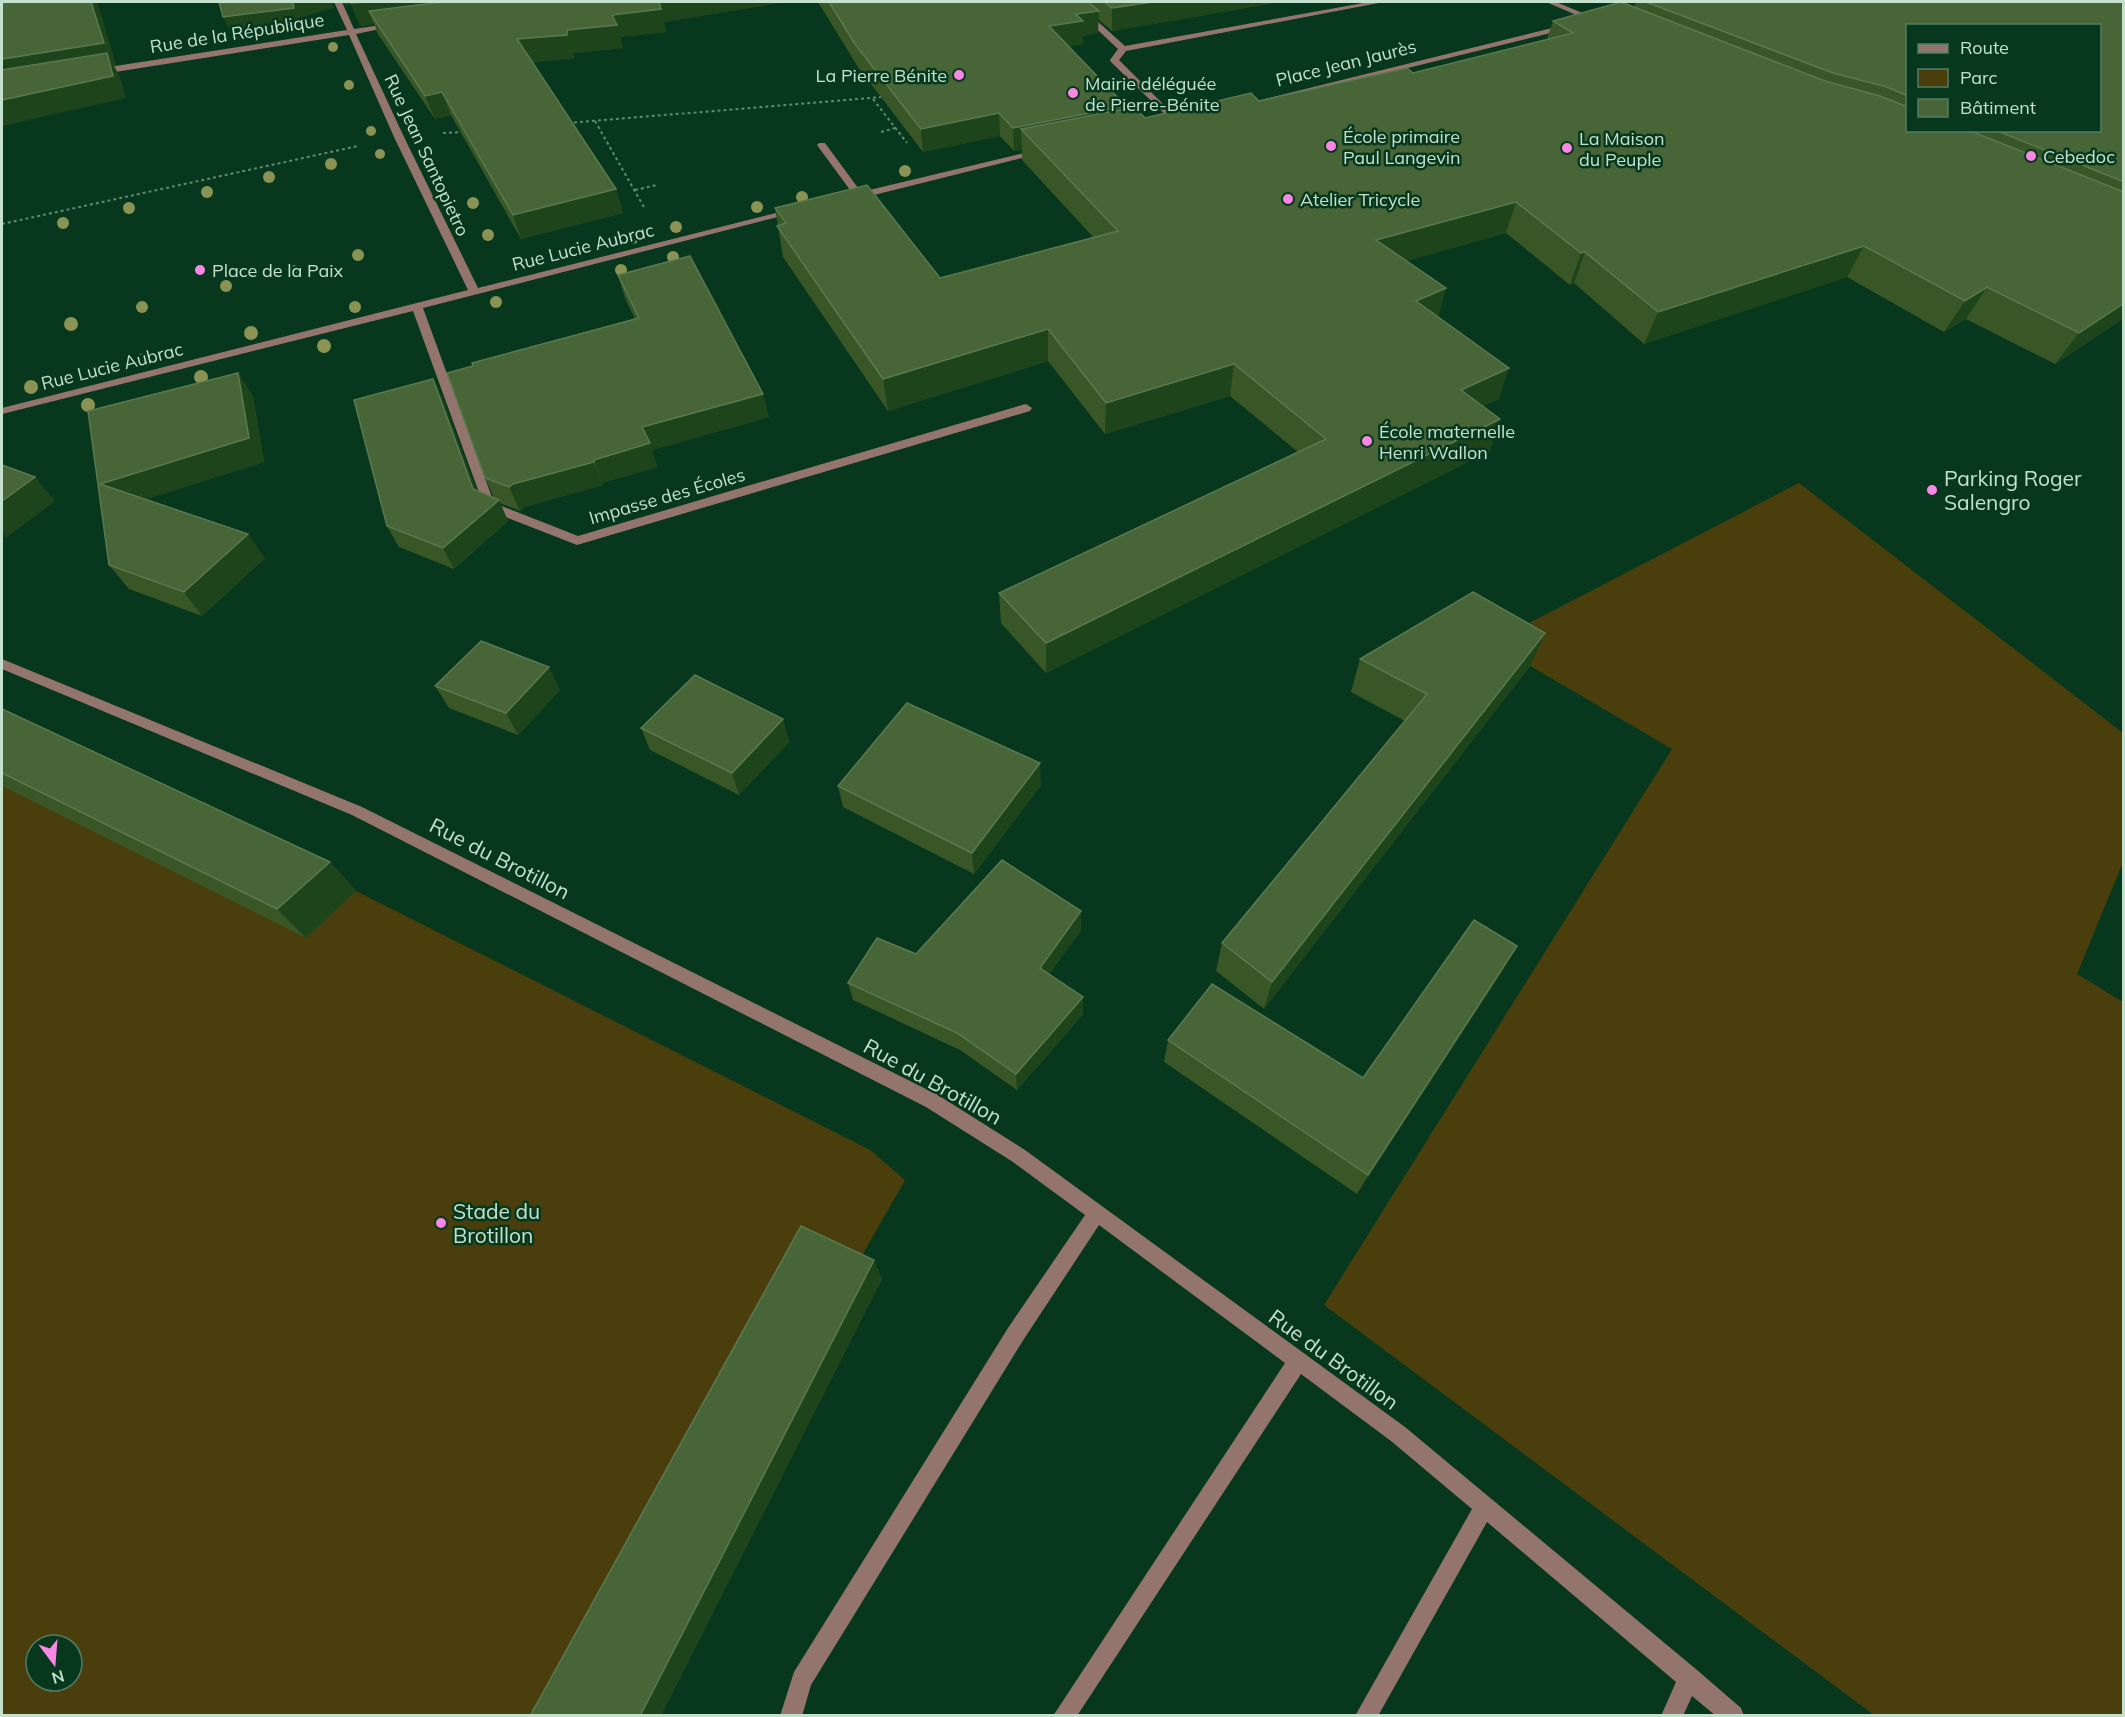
<svg xmlns="http://www.w3.org/2000/svg" width="2125" height="1717" font-family="Mulish,sans-serif">
<style>
.green{fill:#4b3e0d;fill-rule:evenodd}
.lines{fill:none;stroke-linecap:round;stroke-linejoin:round}
.path{stroke:#618971;stroke-width:2;stroke-dasharray:3 3;stroke-linecap:butt}
.minor{fill:#93756e;fill-rule:evenodd}
.tree{fill:#8a9354}
.wall{fill:#385626;fill-rule:evenodd}
.shaded-wall{fill:#1e441b}
.building{fill:#476537;stroke:#5b794f;stroke-width:1.5}
.poi-dot{fill:#fb87e5;stroke:#07381e;stroke-width:2}
.labels{text-anchor:middle;dominant-baseline:central;stroke-width:5;stroke-linejoin:round;paint-order:stroke}
.far-street-label{font-size:18px;fill:#c3e1cc;stroke:#07381e}
.far-poi-label{font-size:18px;fill:#c3e1cc;stroke:#07381e;text-anchor:start}
.poi-label{font-size:21px;fill:#c3e1cc;stroke:#07381e;text-anchor:start}
.street-label{font-size:21px;fill:#c3e1cc;stroke:#07381e}
</style>
<rect width="100%" height="100%" fill="#07381e"/>
<g class="green">
<polygon points="1799,483 2123,733 2123,862 2077,974 2123,1002 2123,1715 1874,1715 1324,1305 1672,749 1491,643"/>
<path d="M2,725L356,891L870,1150L905,1180L856,1266L882,1279L661,1715L2,1716ZM36,1645H72V1681H36Z"/>
</g>
<g class="lines">
<g class="path">
<polyline points="873,99 907,143"/>
<polyline points="595,121 645,209"/>
<polyline points="568,123 883,97"/>
<polyline points="881,132 895,128"/>
<polyline points="443,133 465,132"/>
<polyline points="635,190 657,185"/>
<polyline points="2,224 358,146"/>
</g>
<g class="minor">
<polygon points="334,2 342,2 354,29 395,23 399,25 356,34 404,137 478,288 796,208 801,211 423,308 494,503 578,536 1022,405 1026,404 1032,408 1030,411 577,545 485,509 413,311 2,414 2,408 468,290 394,137 349,35 96,75 92,72 96,69 347,30"/>
<polygon points="1068,2 1076,2 1125,46 1369,2 1384,2 1126,51 1119,60 1178,119 1173,122 1111,62 1110,60 1118,49"/>
<polygon points="1546,2 1556,2 1602,21 1595,23"/>
<polygon points="1568,24 1572,26 1571,28 1265,103 1261,100"/>
<polygon points="819,143 825,143 861,192 1041,149 1046,152 854,200 849,197 853,194 817,145"/>
<polygon points="2,659 362,807 938,1095 1025,1150 1405,1427 1697,1670 1741,1708 1744,1716 1716,1716 1692,1696 1683,1716 1661,1716 1676,1682 1487,1522 1378,1716 1355,1716 1472,1509 1391,1441 1301,1374 1077,1716 1053,1716 1285,1363 1099,1225 1022,1342 811,1685 802,1716 780,1716 794,1672 1008,1328 1085,1215 1013,1162 926,1107 352,815 2,669"/>
</g>
</g>
<g class="tree">
<circle cx="333" cy="47" r="5"/>
<circle cx="349" cy="85" r="5"/>
<circle cx="371" cy="131" r="5"/>
<circle cx="380" cy="154" r="5"/>
<circle cx="331" cy="164" r="6"/>
<circle cx="905" cy="171" r="6"/>
<circle cx="269" cy="177" r="6"/>
<circle cx="207" cy="192" r="6"/>
<circle cx="802" cy="197" r="6"/>
<circle cx="473" cy="203" r="6"/>
<circle cx="757" cy="207" r="6"/>
<circle cx="129" cy="208" r="6"/>
<circle cx="63" cy="223" r="6"/>
<circle cx="676" cy="227" r="6"/>
<circle cx="488" cy="235" r="6"/>
<circle cx="633" cy="238" r="6"/>
<circle cx="358" cy="255" r="6"/>
<circle cx="673" cy="257" r="6"/>
<circle cx="621" cy="270" r="6"/>
<circle cx="294" cy="271" r="6"/>
<circle cx="226" cy="286" r="6"/>
<circle cx="496" cy="302" r="6"/>
<circle cx="142" cy="307" r="6"/>
<circle cx="355" cy="307" r="6"/>
<circle cx="71" cy="324" r="7"/>
<circle cx="251" cy="333" r="7"/>
<circle cx="324" cy="346" r="7"/>
<circle cx="144" cy="360" r="7"/>
<circle cx="201" cy="377" r="7"/>
<circle cx="31" cy="387" r="7"/>
<circle cx="88" cy="405" r="7"/>
</g>
<g class="wall">
<polygon points="343,2 802,2 779,3 664,22 666,32 620,37 623,48 573,53 574,58 532,62 616,189 623,213 521,239 451,115 435,119 378,34 374,24 360,26 351,4 346,5"/>
<path d="M818,2H1280L1112,31L1098,19V33L1083,36V44L1068,46L1126,108L1145,118L1259,101L1413,73L1547,39L1553,21L1634,7L1636,2H2124V318L2055,364L1966,319L1944,332L1847,277L1644,344L1574,283L1570,285L1506,233L1406,261L1438,317L1499,399L1483,406L1490,451L1046,673L1001,623L999,593L1298,452L1230,396L1105,434L1048,361L888,411L783,257L775,208L940,278L1094,238L1022,160V150L1014,151L1000,136L923,152L858,67ZM1908,26L2100,130H1908Z"/>
<polygon points="618,275 769,417 652,450 657,467 602,483 603,485 524,507 520,511 500,503 508,521 454,569 399,547 387,526 433,379 443,400 476,490 494,498 485,478 473,366 635,319 625,298"/>
<polygon points="238,373 253,397 264,462 146,499 265,558 202,616 129,589 109,565 88,411"/>
<polygon points="1360,659 1530,666 1264,1009 1216,971 1222,943 1405,721 1351,692"/>
<polygon points="435,686 560,690 518,735 449,708"/>
<polygon points="2,709 330,862 356,891 306,938 2,786"/>
<polygon points="783,719 789,742 739,795 650,750 641,728"/>
<polygon points="1041,785 974,874 843,807 838,786"/>
<polygon points="1081,911 1081,930 1049,974 1083,997 1083,1014 1017,1090 960,1050 853,1000 848,983 916,954"/>
<polygon points="1503,970 1357,1194 1164,1062 1168,1040 1363,1078"/>
</g>
<g class="shaded-wall">
<polygon points="91,2 97,2 98,4 116,65 114,66 119,75 126,98 2,126 2,59"/>
<polygon points="293,2 332,2 334,8 302,17 304,30 234,40 223,17"/>
<polygon points="344,2 557,2 369,11 374,24 360,26 351,4 346,5"/>
<polygon points="659,2 778,2 779,3 664,22 666,32 620,37 623,48 573,53 574,58 525,62 517,39 567,30 612,15"/>
<polygon points="1153,2 1280,2 1112,31 1112,8"/>
<polygon points="1099,11 1098,33 1083,36 1083,44 1049,48 1049,26 1076,14"/>
<polygon points="442,92 451,115 435,119 425,96"/>
<polygon points="1126,106 1125,130 1021,129 1022,150 1014,151 1013,128"/>
<polygon points="999,113 1000,136 923,152 921,129"/>
<polygon points="616,189 623,213 521,239 513,215"/>
<polygon points="1516,202 1506,233 1369,271 1376,240"/>
<polygon points="1864,246 1847,277 1644,344 1658,312"/>
<polygon points="1585,252 1574,283 1570,285 1581,253"/>
<polygon points="1987,287 1966,319 1944,332 1965,301"/>
<polygon points="1446,288 1438,319 1416,301"/>
<polygon points="2124,303 2124,318 2055,364 2079,333"/>
<polygon points="1048,329 1048,361 888,411 883,379"/>
<polygon points="1234,364 1230,396 1105,434 1106,403"/>
<polygon points="1509,368 1499,399 1451,421 1461,390"/>
<polygon points="238,373 253,397 264,462 119,508 100,484"/>
<polygon points="433,379 443,400 483,510 473,489"/>
<polygon points="763,394 769,417 652,450 657,467 602,483 594,460 642,427"/>
<polygon points="1500,419 1490,451 1046,673 1046,643"/>
<polygon points="594,462 603,485 524,507 520,511 509,487 513,484"/>
<polygon points="35,477 55,501 6,538 2,533 2,501"/>
<polygon points="499,500 508,521 454,569 443,548"/>
<polygon points="248,534 265,558 202,616 184,592"/>
<polygon points="1545,633 1530,666 1264,1009 1272,982"/>
<polygon points="549,667 560,690 518,735 506,713"/>
<polygon points="783,719 789,742 739,795 732,773"/>
<polygon points="1040,763 1041,785 974,874 972,853"/>
<polygon points="330,862 356,891 306,938 277,909"/>
<polygon points="1081,911 1081,930 1040,986 1040,968"/>
<polygon points="1517,946 1503,970 1357,1194 1368,1175"/>
<polygon points="1083,997 1083,1014 1017,1090 1016,1074"/>
<polygon points="874,1260 882,1279 661,1716 640,1716"/>
</g>
<g class="building">
<polygon points="2,2 91,2 104,43 2,59"/>
<polygon points="219,2 293,2 294,8 223,17"/>
<polygon points="350,2 367,2 351,3"/>
<polygon points="442,2 659,2 661,9 612,15 617,25 567,30 567,35 517,39 616,189 513,215 442,92 425,96 369,11"/>
<polygon points="829,2 1088,2 1099,11 1076,14 1083,21 1049,26 1126,106 1013,128 999,113 921,129 855,44"/>
<polygon points="1104,2 1153,2 1112,8"/>
<polygon points="1621,2 1825,81 1880,96 1908,107 1908,130 1968,130 2124,192 2124,303 2079,333 1987,287 1965,301 1864,246 1658,312 1585,252 1581,253 1516,202 1376,240 1446,288 1416,301 1509,368 1461,390 1500,419 1046,643 999,593 1326,439 1234,364 1106,403 1048,329 883,379 777,226 786,223 775,208 867,185 940,278 1118,231 1021,129 1134,107 1145,118 1251,93 1259,101 1407,68 1413,73 1573,33 1553,21"/>
<polygon points="1646,2 2124,2 2124,182 1995,130 2100,130 2100,26 1908,26 1908,96 1887,87 1833,73"/>
<polygon points="107,53 113,76 2,100 2,70"/>
<polygon points="690,256 763,394 642,427 650,443 594,460 594,462 513,484 509,487 485,478 447,373 473,366 472,363 639,318 618,275"/>
<polygon points="238,373 249,438 100,484 248,534 184,592 109,565 88,411"/>
<polygon points="433,379 473,489 499,500 443,548 387,526 354,400"/>
<polygon points="2,465 35,477 2,501"/>
<polygon points="1473,592 1545,633 1272,982 1222,943 1427,694 1360,659"/>
<polygon points="481,641 549,667 506,713 435,686"/>
<polygon points="695,675 783,719 732,773 641,728"/>
<polygon points="907,703 1040,763 972,853 838,786"/>
<polygon points="2,709 330,862 277,909 2,773"/>
<polygon points="1002,860 1081,911 1040,968 1083,997 1016,1074 957,1033 848,983 877,938 916,954"/>
<polygon points="1474,920 1517,946 1368,1175 1168,1040 1212,984 1363,1078"/>
<polygon points="801,1226 874,1260 640,1716 530,1716"/>
</g>
<g class="poi-dot">
<circle cx="959" cy="75" r="6"/>
<circle cx="1073" cy="93" r="6"/>
<circle cx="1331" cy="146" r="6"/>
<circle cx="1567" cy="148" r="6"/>
<circle cx="2031" cy="156" r="6"/>
<circle cx="1288" cy="199" r="6"/>
<circle cx="200" cy="270" r="6"/>
<circle cx="1367" cy="441" r="6"/>
<circle cx="1932" cy="490" r="6"/>
<circle cx="441" cy="1223" r="6"/>
</g>
<g class="labels">
<g class="far-street-label">
<text transform="translate(237 33) rotate(-9)">Rue de la République</text>
<text transform="translate(1346 63) rotate(-14)">Place Jean Jaurès</text>
<text transform="translate(427 155) rotate(65)">Rue Jean Santopietro</text>
<text transform="translate(583 247) rotate(-14)">Rue Lucie Aubrac</text>
<text transform="translate(112 366) rotate(-14)">Rue Lucie Aubrac</text>
<text transform="translate(667 496) rotate(-16)">Impasse des Écoles</text>
</g>
<g class="far-poi-label">
<text x="947" y="75" text-anchor="end">La Pierre Bénite</text>
<text x="1085" y="83">Mairie déléguée<tspan x="1085" dy="21">de Pierre-Bénite</tspan></text>
<text x="1343" y="136">École primaire<tspan x="1343" dy="21">Paul Langevin</tspan></text>
<text x="1579" y="138">La Maison<tspan x="1579" dy="21">du Peuple</tspan></text>
<text x="2043" y="156">Cebedoc</text>
<text x="1300" y="199">Atelier Tricycle</text>
<text x="212" y="270">Place de la Paix</text>
<text x="1379" y="431">École maternelle<tspan x="1379" dy="21">Henri Wallon</tspan></text>
</g>
<g class="poi-label">
<text x="1944" y="478">Parking Roger<tspan x="1944" dy="24">Salengro</tspan></text>
<text x="453" y="1211">Stade du<tspan x="453" dy="24">Brotillon</tspan></text>
</g>
<g class="street-label">
<text transform="translate(500 858) rotate(27)">Rue du Brotillon</text>
<text transform="translate(933 1081) rotate(29)">Rue du Brotillon</text>
<text transform="translate(1334 1359) rotate(36)">Rue du Brotillon</text>
</g>
</g>
<rect width="2125" height="1717" fill="none" stroke="#c3e1cc" stroke-width="6"/>
<rect x="1906" y="24" width="195" height="108" fill="#07381e" stroke="#527c64" stroke-width="1.5"/>
<rect x="1918" y="44" width="30" height="9" fill="#93756e" stroke="#527c64" stroke-width="1.5"/>
<text x="1960" y="54" font-size="18" fill="#c3e1cc">Route</text>
<rect x="1918" y="69" width="30" height="18" fill="#4b3e0d" stroke="#527c64" stroke-width="1.5"/>
<text x="1960" y="84" font-size="18" fill="#c3e1cc">Parc</text>
<rect x="1918" y="99" width="30" height="18" fill="#476537" stroke="#527c64" stroke-width="1.5"/>
<text x="1960" y="114" font-size="18" fill="#c3e1cc">Bâtiment</text>
<g transform="translate(54 1663) rotate(164)"><circle r="28" fill="#07381e" stroke="#527c64" stroke-width="1.5"/>
<path d="M0-4.5L10 22L0 15L-10 22Z" fill="#fb87e5"/>
<text y="-9" font-size="16" font-weight="bold" text-anchor="middle" fill="#c3e1cc">N</text>
</g>
</svg>
